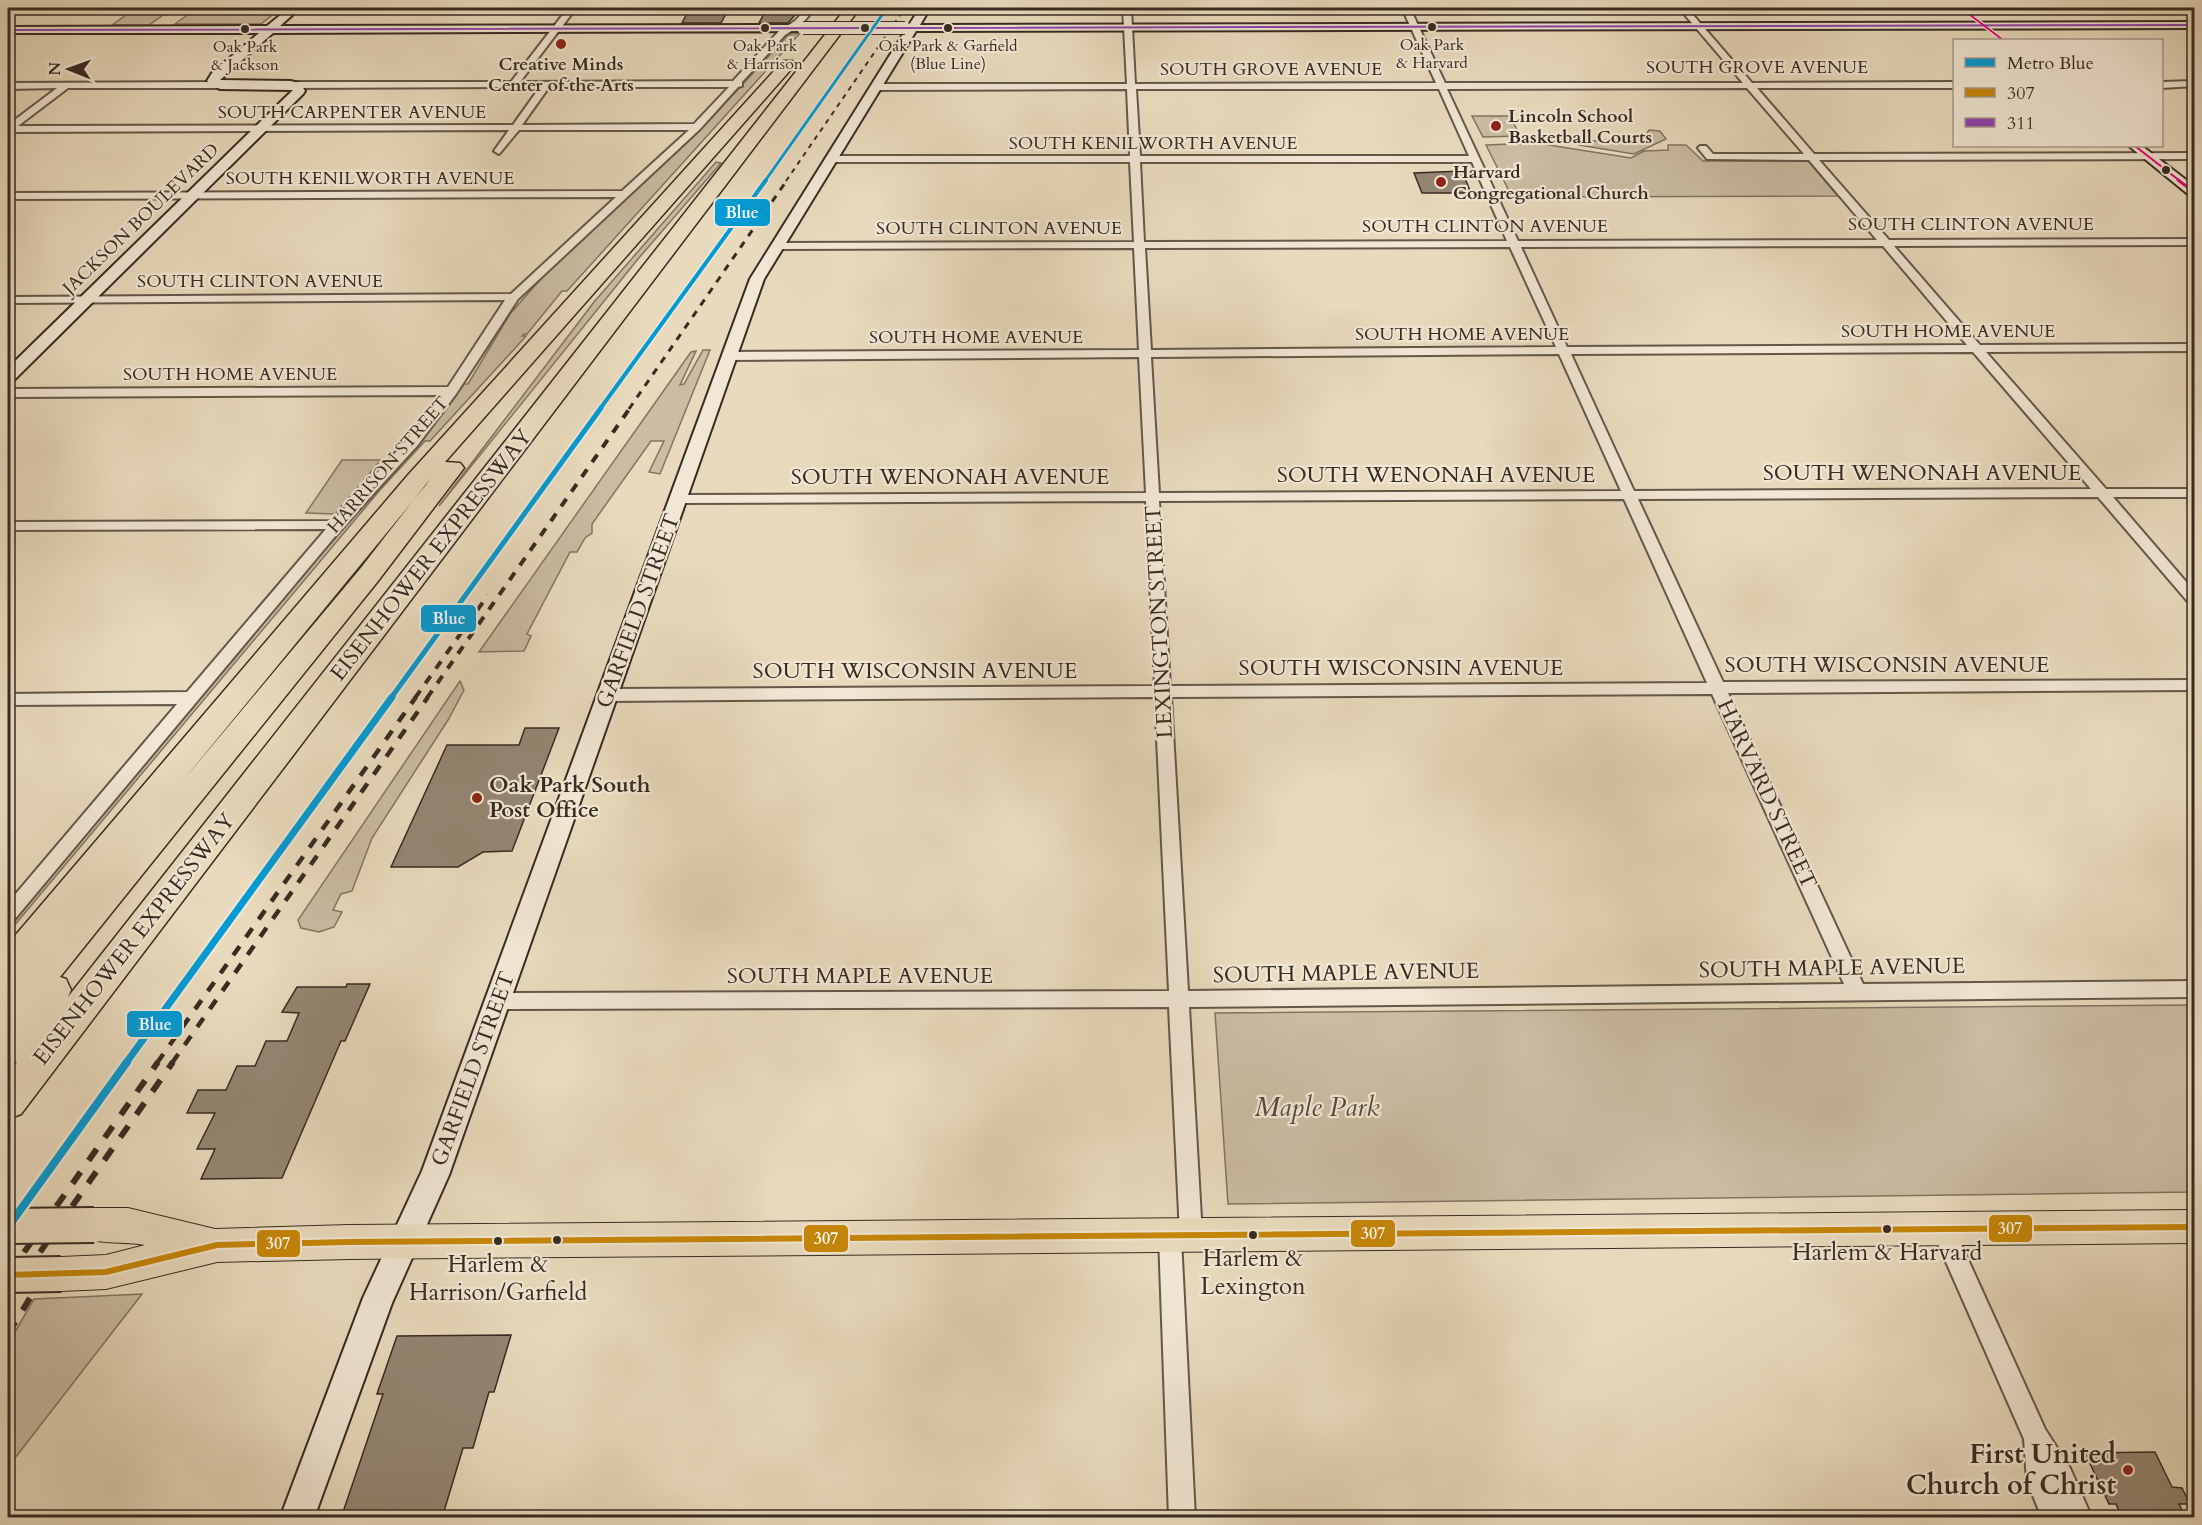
<svg xmlns="http://www.w3.org/2000/svg" width="2202" height="1525" viewBox="0 0 2202 1525" font-family="Cardo,serif">
  <rect width="100%" height="100%" fill="#e9dabd"/>
  <filter id="stains"><feTurbulence type="fractalNoise" baseFrequency=".00333" numOctaves="4"/><feColorMatrix values="0 0 0 0 .2 0 0 0 0 .09 0 0 0 0 .02 0 0 0 .5 -.17"/></filter>
  <radialGradient id="worn" r=".72"><stop offset=".6" stop-color="#630" stop-opacity="0"/><stop offset="1" stop-color="#630" stop-opacity=".3"/></radialGradient>
  <path fill="#cbbca3" stroke="#817462" stroke-width="1.5" d="M 136,8 L 173,8 L 149,25 L 112,25 Z
    M 197,8 L 281,8 L 261,24 L 175,24 Z
    M 800,33 L 567,291 L 562,291 L 527,334 L 524,334 L 522,336 L 526,336 L 518,345 L 430,441 L 425,441 L 380,490 L 8,933 L 8,927 L 276,605 L 420,443 L 464,384 L 468,384 L 510,314 L 547,272 L 709,121 L 788,35 Z
    M 1472,116 L 1510,116 L 1520,136 L 1483,137 Z
    M 1649,130 L 1660,131 L 1666,139 L 1634,154 L 1579,145 L 1577,142 L 1644,138 Z
    M 1536,143 L 1631,158 L 1644,151 L 1668,150 L 1668,145 L 1686,145 L 1703,161 L 1808,161 L 1838,196 L 1512,197 L 1486,145 Z
    M 716,162 L 721,163 L 638,259 L 439,506 L 594,302 Z
    M 703,350 L 710,350 L 660,474 L 649,472 L 664,441 L 651,441 L 592,524 L 592,533 L 585,538 L 577,552 L 570,552 L 527,634 L 531,636 L 524,651 L 479,652 L 691,352 L 696,351 L 680,385 L 684,384 Z
    M 342,460 L 381,460 L 335,514 L 306,513 Z
    M 460,681 L 464,690 L 448,720 L 372,838 L 352,891 L 341,894 L 333,910 L 342,912 L 334,927 L 319,932 L 301,928 L 298,920 Z
    M 2194,1005 L 2194,1192 L 1228,1204 L 1215,1013 Z
    M 142,1294 L 8,1467 L 8,1344 L 34,1299 Z"/>
  <path fill="#948673" stroke="#372b22" stroke-width="1.5" d="M 690,8 L 729,8 L 721,23 L 682,23 Z
    M 767,8 L 801,8 L 788,23 L 759,23 Z
    M 1462,171 L 1471,193 L 1422,193 L 1414,173 Z
    M 525,728 L 559,728 L 512,851 L 483,852 L 458,867 L 391,867 L 447,745 L 519,745 Z
    M 347,984 L 370,984 L 345,1041 L 341,1041 L 282,1178 L 201,1179 L 215,1149 L 197,1149 L 215,1113 L 187,1113 L 198,1090 L 226,1090 L 237,1066 L 255,1066 L 266,1041 L 287,1041 L 299,1013 L 282,1012 L 297,987 L 346,987 Z
    M 511,1335 L 494,1392 L 489,1392 L 473,1448 L 463,1448 L 442,1518 L 341,1518 L 383,1394 L 377,1394 L 397,1336 Z
    M 2155,1452 L 2172,1487 L 2182,1488 L 2190,1504 L 2179,1504 L 2186,1518 L 2122,1518 L 2116,1504 L 2109,1504 L 2085,1453 Z"/>
  <g fill="none" stroke-linecap="round" stroke-linejoin="round">
    <g stroke="#645749" stroke-width="4">
      <path id="street" d="M 11,8 L 20,8 L 8,15 L 8,10 Z
        M 568,8 L 576,8 L 520,82 L 733,81 L 779,31 L 795,21 L 807,8 L 815,8 L 801,25 L 785,35 L 742,82 L 742,86 L 738,87 L 700,129 L 518,299 L 456,394 L 417,446 L 342,528 L 14,920 L 8,922 L 8,903 L 177,704 L 8,705 L 8,694 L 187,692 L 326,529 L 8,530 L 8,522 L 333,521 L 407,440 L 443,395 L 8,397 L 8,389 L 448,387 L 505,300 L 8,303 L 8,297 L 511,294 L 616,197 L 8,199 L 8,193 L 622,191 L 689,130 L 519,130 L 499,154 L 494,151 L 509,130 L 8,132 L 8,125 L 57,88 L 8,89 L 8,83 L 220,82 L 224,85 L 220,88 L 68,88 L 18,126 L 513,125 L 540,87 L 291,88 L 287,85 L 291,82 L 511,82 ZM 549,87 L 729,87 L 694,124 L 522,125 Z
        M 1123,8 L 1131,8 L 1135,84 L 1436,83 L 1402,8 L 1410,8 L 1445,83 L 1743,83 L 1679,8 L 1687,8 L 1752,83 L 1954,82 L 1954,88 L 1757,88 L 1814,154 L 2194,153 L 2194,159 L 1819,160 L 1889,240 L 2194,239 L 2194,245 L 1894,246 L 1980,345 L 2194,344 L 2194,351 L 1986,352 L 2106,489 L 2194,489 L 2194,497 L 2113,497 L 2194,591 L 2194,605 L 2189,603 L 2098,497 L 1638,499 L 1723,682 L 2194,680 L 2194,690 L 1728,693 L 1863,984 L 2194,981 L 2194,997 L 1189,1007 L 1202,1236 L 1199,1244 L 1191,1247 L 1183,1244 L 1181,1238 L 1195,1518 L 1169,1518 L 1159,1236 L 1162,1228 L 1170,1225 L 1178,1228 L 1180,1234 L 1169,1007 L 497,1009 L 490,1007 L 487,1001 L 490,995 L 497,993 L 1169,991 L 1155,697 L 607,701 L 599,695 L 607,689 L 1155,686 L 1146,501 L 678,503 L 671,499 L 678,495 L 1146,493 L 1139,357 L 729,360 L 723,356 L 729,352 L 1139,350 L 1134,248 L 776,249 L 771,246 L 776,243 L 1134,242 L 1130,162 L 830,162 L 825,159 L 830,156 L 1130,156 L 1127,89 L 875,90 L 871,87 L 875,84 L 1127,84 ZM 1747,88 L 1804,154 L 1713,154 L 1706,146 L 1700,146 L 1698,148 L 1707,159 L 1809,160 L 1877,240 L 1518,241 L 1447,89 ZM 1136,89 L 1439,89 L 1469,156 L 1140,156 ZM 1140,162 L 1472,162 L 1507,241 L 1144,242 ZM 1883,246 L 1967,345 L 1567,347 L 1521,247 ZM 1510,247 L 1556,347 L 1151,350 L 1145,248 ZM 1973,352 L 2091,489 L 1634,491 L 1571,354 ZM 1559,354 L 1621,491 L 1159,493 L 1151,357 ZM 1624,499 L 1707,683 L 1170,686 L 1159,501 ZM 1712,694 L 1844,984 L 1188,991 L 1171,697 Z
        M 2162,82 L 2194,81 L 2194,86 L 2162,88 Z
        M 1943,1219 L 1951,1222 L 2045,1429 L 2070,1468 L 2092,1518 L 2042,1518 L 2027,1481 L 2024,1439 L 1932,1230 L 1935,1222 Z"/>
    </g>
    <g stroke="#372b22" stroke-width="4">
      <path id="secondary" d="M 289,8 L 300,8 L 280,26 L 803,25 L 809,28 L 803,31 L 273,33 L 220,80 L 291,81 L 301,84 L 305,91 L 303,94 L 14,380 L 8,382 L 8,368 L 293,90 L 220,89 L 207,81 L 212,73 L 259,33 L 8,33 L 8,27 L 267,26 Z
        M 920,8 L 930,8 L 920,25 L 2194,22 L 2194,28 L 916,31 L 764,279 L 449,1175 L 392,1303 L 314,1518 L 280,1518 L 363,1298 L 422,1171 L 750,279 L 905,31 L 899,28 L 909,25 Z
        M 2129,146 L 2142,146 L 2194,186 L 2194,196 L 2189,195 Z"/>
    </g>
    <g stroke="#372b22" stroke-width="2">
      <path id="primary" d="M 94,1208 L 128,1208 L 215,1229 L 349,1225 L 2194,1210 L 2194,1243 L 349,1259 L 217,1262 L 106,1289 L 61,1291 L 49,1286 L 44,1274 L 49,1262 L 61,1257 L 106,1255 L 145,1245 C 124,1241 102,1245 82,1237 L 77,1225 L 82,1213 Z"/>
    </g>
    <g stroke="#372b22" stroke-width="3">
      <path id="highway" d="M 846,8 L 860,8 L 21,1114 L 8,1119 L 8,1074 L 17,1062 L 8,1065 L 8,990 L 16,980 L 8,982 L 8,944 L 408,475 L 783,61 L 793,61 L 796,64 L 793,67 L 445,462 L 460,463 L 464,468 L 378,581 L 60,977 L 66,979 L 71,990 L 68,997 ZM 430,479 L 360,569 L 181,783 L 426,485 Z"/>
    </g>
    <use href="#street" fill="#f1e7d4" fill-rule="evenodd"/>
    <use href="#secondary" fill="#f1e7d4" fill-rule="evenodd"/>
    <use href="#primary" fill="#e9dabd" fill-rule="evenodd"/>
    <use href="#highway" fill="#e9dabd" fill-rule="evenodd"/>
    <path stroke="#372b22" stroke-width="2" stroke-dasharray="5 5" stroke-linecap="butt" d="M 786,181 L 905,8"/>
    <path stroke="#372b22" stroke-width="3" stroke-dasharray="7 7" stroke-linecap="butt" d="M 629,409 L 787,180"/>
    <path stroke="#372b22" stroke-width="4" stroke-dasharray="9 9" stroke-linecap="butt" d="M 415,698 L 488,595
      M 427,698 L 630,408"/>
    <path stroke="#372b22" stroke-width="4.5" stroke-dasharray="11 11" stroke-linecap="butt" d="M 157,1063 L 416,697
      M 172,1063 L 428,697"/>
    <path stroke="#372b22" stroke-width="6" stroke-dasharray="14 14" stroke-linecap="butt" d="M 8,1275 L 158,1062
      M 8,1298 L 173,1062
      M 8,1334 L 52,1262"/>
    <g stroke="#372b22" stroke-width="14" stroke-linecap="butt">
      <path id="secondary-bridge" d="M 803,28 L 905,28"/>
    </g>
    <g stroke="#372b22" stroke-width="38" stroke-linecap="butt">
      <path id="primary-bridge" d="M 8,1226 L 94,1225
        M 8,1275 L 61,1274"/>
    </g>
    <use href="#secondary-bridge" stroke="#f1e7d4" stroke-width="12"/>
    <use href="#primary-bridge" stroke="#e9dabd" stroke-width="34"/>
    <g stroke="#f1e7d4" stroke-width="10">
      <path id="bus-1" d="M 8,1275 L 106,1272 L 217,1245 L 349,1242 L 2194,1227"/>
    </g>
    <g stroke="#f1e7d4" stroke-width="4.5">
      <path id="bus-2" d="M 8,30 L 2194,25"/>
    </g>
    <g stroke="#f1e7d4" stroke-width="4.5">
      <path id="bus-3-far1" d="M 1961,8 L 2003,40
        M 2135,146 L 2180,181"/>
    </g>
    <g stroke="#f1e7d4" stroke-width="6">
      <path id="bus-3" d="M 2178,180 L 2194,192"/>
    </g>
    <use href="#bus-1" stroke="#c78708" stroke-width="6"/>
    <use href="#bus-2" stroke="#8e44ad" stroke-width="2"/>
    <use href="#bus-3-far1" stroke="#e5007d" stroke-width="2"/>
    <use href="#bus-3" stroke="#e5007d" stroke-width="3"/>
    <g stroke="#f1e7d4" stroke-width="5">
      <path id="metro-1-far4" d="M 765,181 L 887,8"/>
    </g>
    <g stroke="#f1e7d4" stroke-width="7">
      <path id="metro-1-far3" d="M 600,409 L 766,180"/>
    </g>
    <g stroke="#f1e7d4" stroke-width="9">
      <path id="metro-1-far2" d="M 391,698 L 601,408"/>
    </g>
    <g stroke="#f1e7d4" stroke-width="11">
      <path id="metro-1-far1" d="M 126,1063 L 392,697"/>
    </g>
    <g stroke="#f1e7d4" stroke-width="13">
      <path id="metro-1" d="M 8,1227 L 127,1062"/>
    </g>
    <use href="#metro-1-far4" stroke="#039bd5" stroke-width="3"/>
    <use href="#metro-1-far3" stroke="#039bd5" stroke-width="4"/>
    <use href="#metro-1-far2" stroke="#039bd5" stroke-width="5"/>
    <use href="#metro-1-far1" stroke="#039bd5" stroke-width="7"/>
    <use href="#metro-1" stroke="#039bd5" stroke-width="8"/>
  </g>
  <g fill="#372b22" stroke="#f1e7d4" stroke-width="2">
    <circle cx="1432" cy="27" r="5"/>
    <circle cx="765" cy="28" r="5"/>
    <circle cx="865" cy="28" r="5"/>
    <circle cx="948" cy="28" r="5"/>
    <circle cx="245" cy="29" r="5"/>
    <circle cx="2166" cy="170" r="5"/>
    <circle cx="1887" cy="1229" r="5"/>
    <circle cx="1253" cy="1235" r="5"/>
    <circle cx="557" cy="1240" r="5"/>
    <circle cx="498" cy="1241" r="5"/>
  </g>
  <g fill="#8f2418" stroke="#f1e7d4" stroke-width="2">
    <circle cx="561" cy="44" r="6"/>
    <circle cx="1496" cy="126" r="6"/>
    <circle cx="1441" cy="182" r="6"/>
    <circle cx="477" cy="798" r="6"/>
    <circle cx="2128" cy="1470" r="6"/>
  </g>
  <g text-anchor="middle" dominant-baseline="central" stroke-width="4.5" stroke-linejoin="round" paint-order="stroke">
    <g font-size="16" fill="#372b22" stroke="#f1e7d4">
      <text x="1432" y="45">Oak Park<tspan x="1432" dy="18">&amp; Harvard</tspan></text>
      <text x="765" y="46">Oak Park<tspan x="765" dy="18">&amp; Harrison</tspan></text>
      <text x="948" y="46">Oak Park &amp; Garfield<tspan x="948" dy="18">(Blue Line)</tspan></text>
      <text x="245" y="47">Oak Park<tspan x="245" dy="18">&amp; Jackson</tspan></text>
    </g>
    <g font-size="18" font-weight="bold" fill="#372b22" stroke="#f1e7d4" text-anchor="start">
      <text x="561" y="64" text-anchor="middle">Creative Minds<tspan x="561" dy="21">Center of the Arts</tspan></text>
      <text x="1508" y="116">Lincoln School<tspan x="1508" dy="21">Basketball Courts</tspan></text>
      <text x="1453" y="172">Harvard<tspan x="1453" dy="21">Congregational Church</tspan></text>
    </g>
    <g font-size="18" fill="#372b22" stroke="#f1e7d4">
      <text x="1757" y="67">SOUTH GROVE AVENUE</text>
      <text x="1271" y="69">SOUTH GROVE AVENUE</text>
      <text x="352" y="112">SOUTH CARPENTER AVENUE</text>
      <text x="1153" y="143">SOUTH KENILWORTH AVENUE</text>
      <text x="370" y="178">SOUTH KENILWORTH AVENUE</text>
      <text transform="translate(141 219) rotate(-44)">JACKSON BOULEVARD</text>
      <text x="1971" y="224">SOUTH CLINTON AVENUE</text>
      <text x="1485" y="226">SOUTH CLINTON AVENUE</text>
      <text x="999" y="228">SOUTH CLINTON AVENUE</text>
      <text x="260" y="281">SOUTH CLINTON AVENUE</text>
      <text x="1948" y="331">SOUTH HOME AVENUE</text>
      <text x="1462" y="334">SOUTH HOME AVENUE</text>
      <text x="976" y="337">SOUTH HOME AVENUE</text>
      <text x="230" y="374">SOUTH HOME AVENUE</text>
      <text transform="translate(388 465) rotate(-49)">HARRISON STREET</text>
    </g>
    <g font-size="22" fill="#372b22" stroke="#f1e7d4">
      <text x="1922" y="473">SOUTH WENONAH AVENUE</text>
      <text x="1436" y="475">SOUTH WENONAH AVENUE</text>
      <text x="950" y="477">SOUTH WENONAH AVENUE</text>
      <text transform="translate(431 555) rotate(-52)">EISENHOWER EXPRESSWAY</text>
      <text transform="translate(638 611) rotate(-70)">GARFIELD STREET</text>
      <text transform="translate(1159 622) rotate(-93)">LEXINGTON STREET</text>
      <text x="1887" y="665">SOUTH WISCONSIN AVENUE</text>
      <text x="1401" y="668">SOUTH WISCONSIN AVENUE</text>
      <text x="915" y="671">SOUTH WISCONSIN AVENUE</text>
      <text transform="translate(1767 794) rotate(65)">HARVARD STREET</text>
      <text transform="translate(134 939) rotate(-52)">EISENHOWER EXPRESSWAY</text>
      <text transform="translate(1832 968) rotate(-1)">SOUTH MAPLE AVENUE</text>
      <text transform="translate(1346 973) rotate(-1)">SOUTH MAPLE AVENUE</text>
      <text x="860" y="976">SOUTH MAPLE AVENUE</text>
      <text transform="translate(473 1069) rotate(-70)">GARFIELD STREET</text>
    </g>
    <g font-size="22" font-weight="bold" fill="#372b22" stroke="#f1e7d4" text-anchor="start">
      <text x="489" y="785">Oak Park South<tspan x="489" dy="25">Post Office</tspan></text>
    </g>
    <g font-size="24" fill="#372b22" stroke="#f1e7d4">
      <text x="1887" y="1252">Harlem &amp; Harvard</text>
      <text x="1253" y="1258">Harlem &amp;<tspan x="1253" dy="28">Lexington</tspan></text>
      <text x="498" y="1264">Harlem &amp;<tspan x="498" dy="28">Harrison/Garfield</tspan></text>
    </g>
    <g font-size="27" font-style="italic" fill="#55483c" stroke="#f1e7d4">
      <text x="1317" y="1107">Maple Park</text>
    </g>
    <g font-size="27" font-weight="bold" fill="#372b22" stroke="#f1e7d4" text-anchor="end">
      <text x="2116" y="1454">First United<tspan x="2116" dy="31">Church of Christ</tspan></text>
    </g>
  </g>
  <g stroke="#f1e7d4" stroke-width="2">
    <rect x="714" y="198" width="57" height="29" rx="6" fill="#039bd5"/>
    <rect x="420" y="604" width="57" height="29" rx="6" fill="#039bd5"/>
    <rect x="126" y="1010" width="57" height="28" rx="6" fill="#039bd5"/>
    <rect x="1988" y="1214" width="45" height="29" rx="6" fill="#c78708"/>
    <rect x="1350" y="1219" width="46" height="29" rx="6" fill="#c78708"/>
    <rect x="803" y="1224" width="46" height="29" rx="6" fill="#c78708"/>
    <rect x="256" y="1229" width="45" height="29" rx="6" fill="#c78708"/>
  </g>
  <g font-size="16" text-anchor="middle" font-weight="bold" fill="#fff">
    <text x="742" y="218">Blue</text>
    <text x="449" y="624">Blue</text>
    <text x="155" y="1030">Blue</text>
    <text x="2010" y="1234">307</text>
    <text x="1373" y="1239">307</text>
    <text x="826" y="1244">307</text>
    <text x="278" y="1249">307</text>
  </g>
  <rect width="2202" height="1525" fill="none" stroke="#e9dabd" stroke-width="30"/>
  <rect x="9" y="9" width="2184" height="1507" fill="none" stroke="#372b22" stroke-width="3"/>
  <rect x="15" y="15" width="2172" height="1495" fill="none" stroke="#372b22" stroke-width="1.5"/>
  <rect x="1953" y="39" width="210" height="108" fill="#f1e7d4" stroke="#a79c8d" stroke-width="1.5"/>
  <rect x="1965" y="58" width="30" height="9" fill="#039bd5" stroke="#a79c8d" stroke-width="1.5"/>
  <text x="2007" y="69" font-size="18" fill="#372b22">Metro Blue</text>
  <rect x="1965" y="88" width="30" height="9" fill="#c78708" stroke="#a79c8d" stroke-width="1.5"/>
  <text x="2007" y="99" font-size="18" fill="#372b22">307</text>
  <rect x="1965" y="118" width="30" height="9" fill="#8e44ad" stroke="#a79c8d" stroke-width="1.5"/>
  <text x="2007" y="129" font-size="18" fill="#372b22">311</text>
  <g transform="translate(69 69) rotate(271)" stroke="#f1e7d4" stroke-width="4.5" paint-order="stroke">
  <path d="M0-4.5L10 22L0 15L-10 22Z" fill="#372b22"/>
  <text y="-9" font-size="16" font-weight="bold" text-anchor="middle" fill="#372b22">N</text>
  </g>
  <rect width="100%" height="100%" filter="url(#stains)"/>
  <rect width="100%" height="100%" fill="url(#worn)"/>
</svg>
